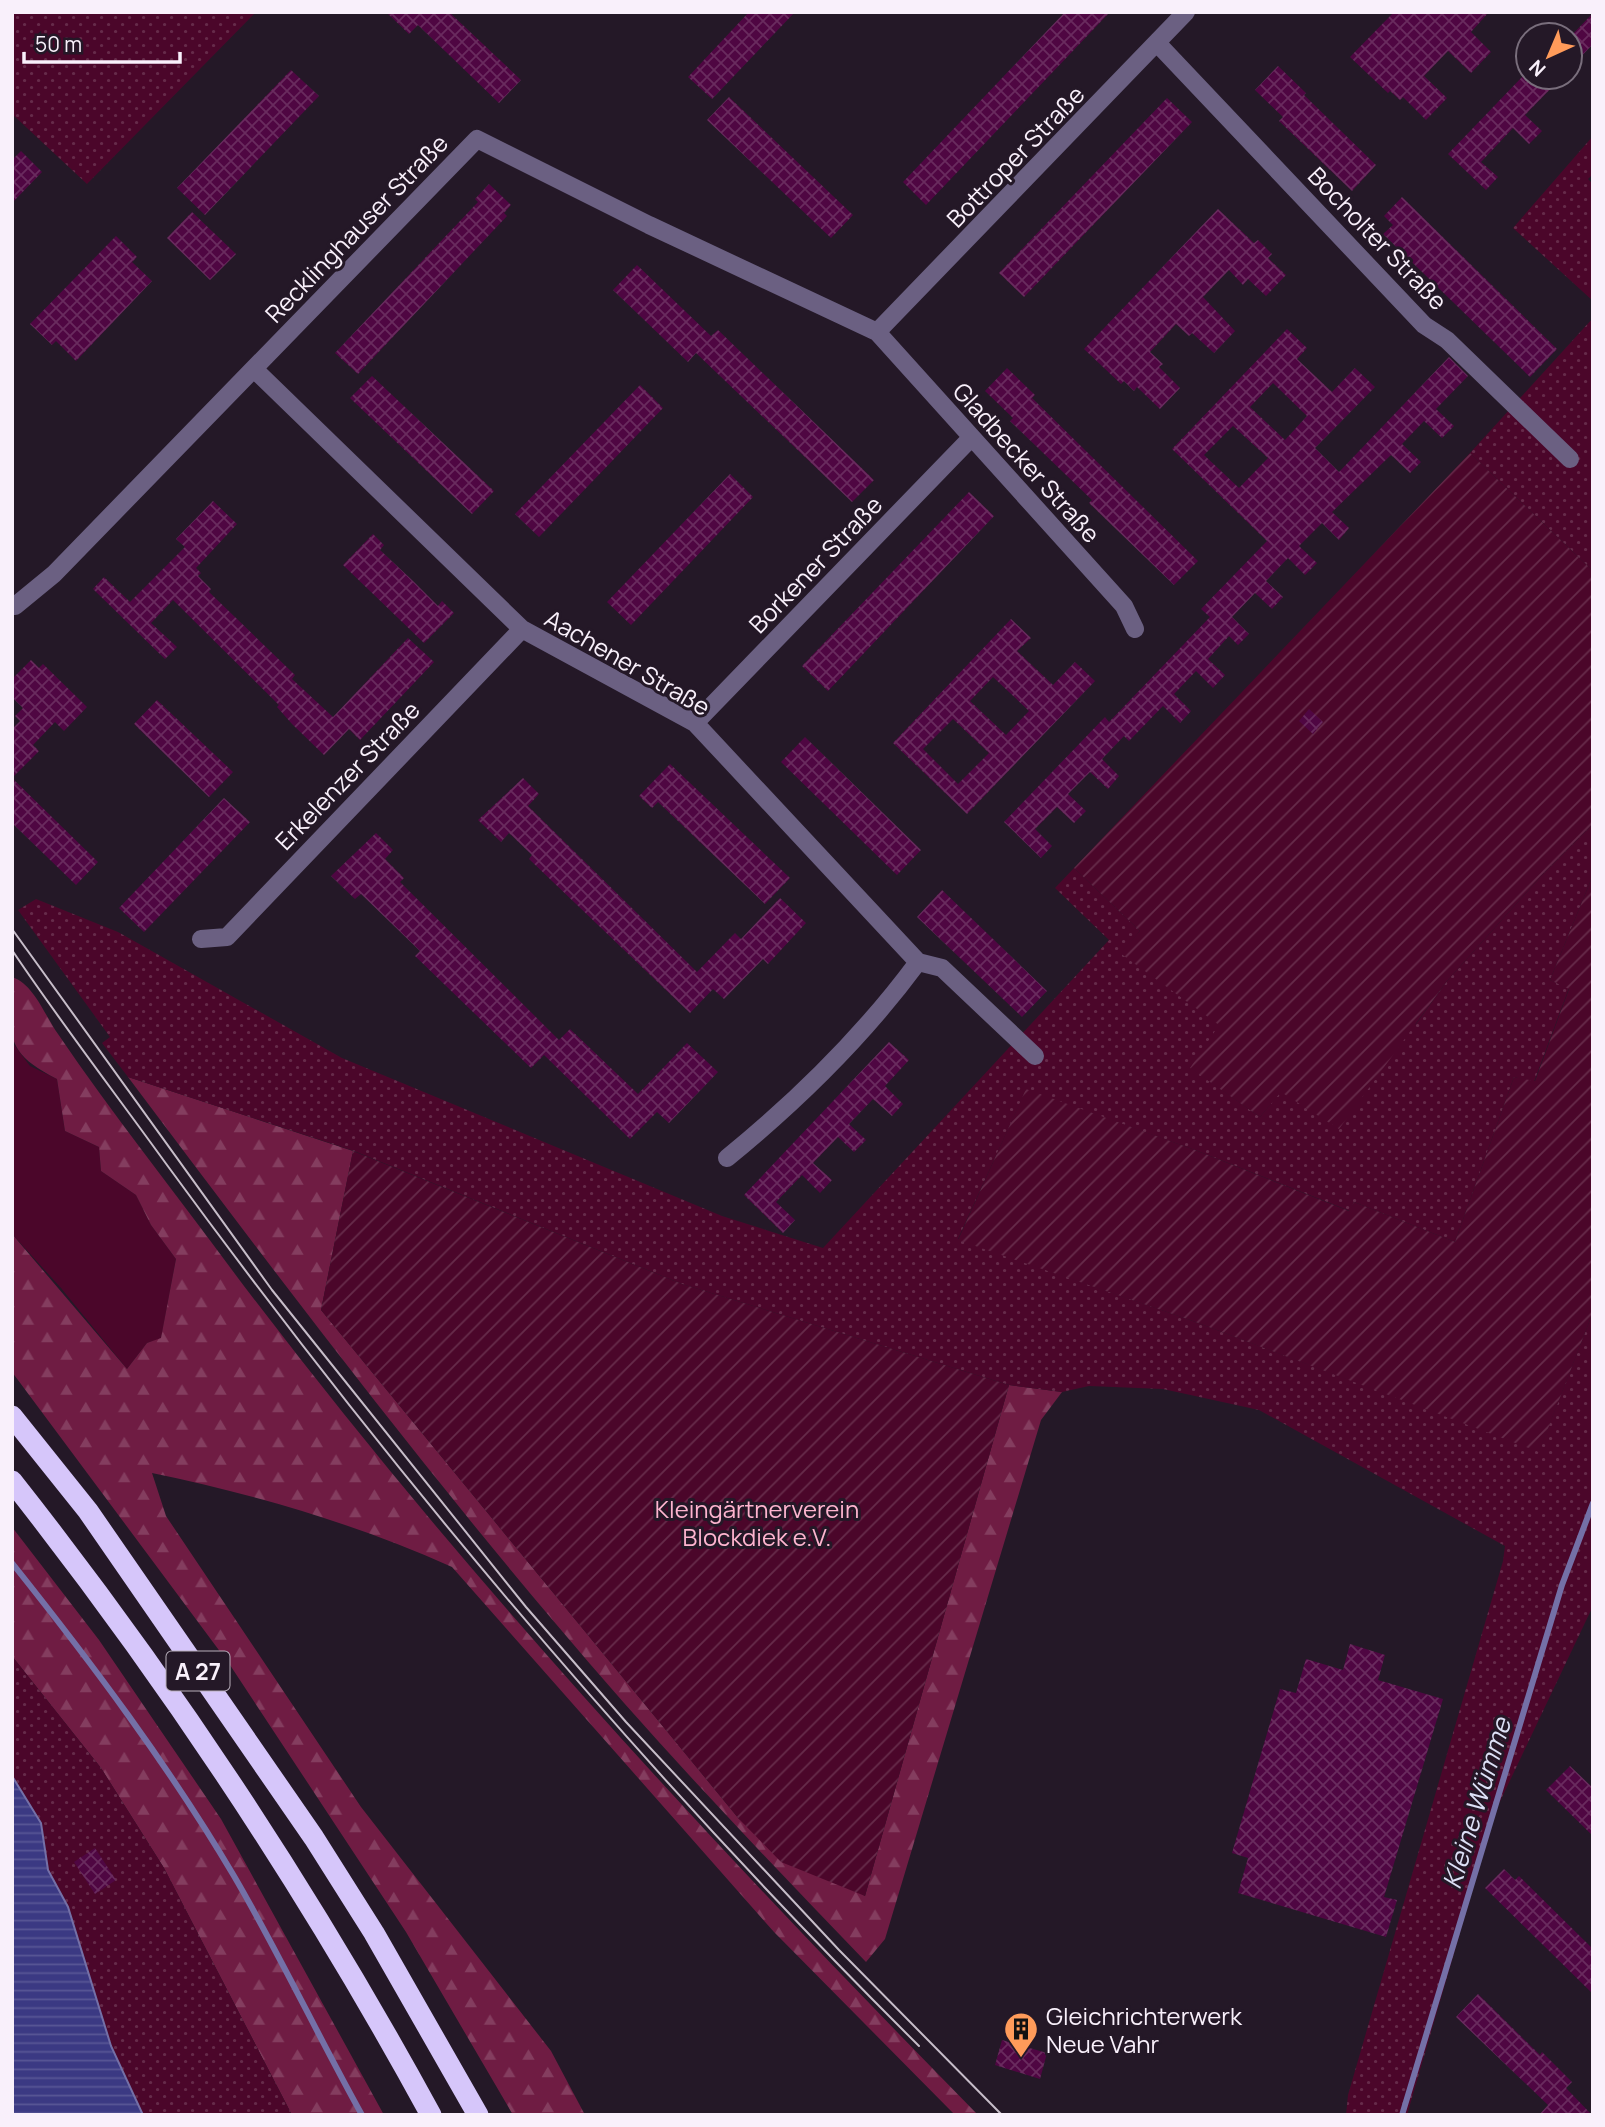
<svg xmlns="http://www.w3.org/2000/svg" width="1605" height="2127" viewBox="0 0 1605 2127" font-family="Manrope,sans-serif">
  <defs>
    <pattern id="forest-firs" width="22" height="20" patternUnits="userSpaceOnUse" patternTransform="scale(1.75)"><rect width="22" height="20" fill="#6f1c43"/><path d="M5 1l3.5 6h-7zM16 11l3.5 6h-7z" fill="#843d5f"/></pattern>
    <pattern id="park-dots" width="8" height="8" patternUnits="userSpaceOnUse" patternTransform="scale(1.75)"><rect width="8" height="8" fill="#4b062a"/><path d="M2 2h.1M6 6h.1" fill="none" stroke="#662b4a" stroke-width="1.8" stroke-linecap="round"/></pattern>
    <pattern id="garden-furrows" width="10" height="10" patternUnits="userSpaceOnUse" patternTransform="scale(1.75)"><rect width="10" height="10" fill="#4b062a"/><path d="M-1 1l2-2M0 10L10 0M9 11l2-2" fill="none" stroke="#662b4a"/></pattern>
    <pattern id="water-rules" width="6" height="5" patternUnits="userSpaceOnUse" patternTransform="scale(1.75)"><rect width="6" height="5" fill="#3b3983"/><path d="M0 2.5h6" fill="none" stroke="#585695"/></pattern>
    <pattern id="building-cross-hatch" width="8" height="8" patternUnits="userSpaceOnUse" patternTransform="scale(1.75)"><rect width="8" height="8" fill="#4f0642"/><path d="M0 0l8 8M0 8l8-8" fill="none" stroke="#692b5e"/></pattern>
  </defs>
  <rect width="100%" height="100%" fill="#241827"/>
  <path fill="#4b062a" d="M 12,1042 L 30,1066 L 57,1079 L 65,1131 L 99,1147 L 101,1171 L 136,1195 L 151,1225 L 176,1259 L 161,1339 L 147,1343 L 127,1369 L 61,1288 L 12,1234 Z"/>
  <path fill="url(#forest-firs)" d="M 12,977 C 34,984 45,1016 58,1034 C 113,1115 174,1191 232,1270 C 458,1571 715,1847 978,2115 L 955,2115 L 774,1932 L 452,1567 C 357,1524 253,1494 152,1473 L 166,1516 L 361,1807 L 551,2051 L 585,2115 L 513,2115 L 406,1932 L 230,1665 L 12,1372 L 12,1234 L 127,1369 L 147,1343 L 161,1338 L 176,1259 L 151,1225 L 136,1195 L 101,1171 L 99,1147 L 65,1131 L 57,1079 C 0,1050 12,1034 12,977 Z
    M 128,1077 L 353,1151 L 321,1310 L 739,1819 L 865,1896 L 1009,1385 L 1062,1392 L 1041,1420 L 885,1939 L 866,1962 C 760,1852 654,1741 556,1624 C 406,1447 267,1262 128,1077 Z
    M 12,1527 L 99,1640 L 221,1819 L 384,2115 L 292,2115 L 164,1868 L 101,1768 L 12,1656 Z"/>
  <path fill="url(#park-dots)" d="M 12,12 L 256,12 L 87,184 L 12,114 Z
    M 1593,136 L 1593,174 L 1588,179 L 1593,184 L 1593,301 L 1513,228 Z
    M 1593,318 L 1593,571 L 1470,453 Z
    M 1593,824 L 1593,875 L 1550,980 L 1569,988 L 1534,1082 L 1514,1077 L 1455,1242 L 1354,1202 L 1350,1211 L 1195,1150 L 1026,1090 L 958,1239 L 1193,1321 L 1539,1451 L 1593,1312 L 1593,1606 L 1495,1812 L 1407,2115 L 1346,2115 L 1348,2095 L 1503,1561 L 1505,1546 L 1259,1410 L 1163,1389 L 1089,1386 L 1062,1392 L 1009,1385 L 682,1284 L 354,1151 L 128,1077 L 102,1043 L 110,1037 L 18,910 L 36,899 L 118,932 L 342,1058 L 722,1216 L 823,1248 L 1109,940 L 1055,888 L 1074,868 L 1140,931 L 1121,953 L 1220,1025 L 1191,1068 L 1260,1117 L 1281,1091 L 1416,1024 L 1447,981 L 1543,874 Z
    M 12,1656 L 101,1768 L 164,1868 L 292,2115 L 12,2115 Z"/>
  <path fill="url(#garden-furrows)" d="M 1470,453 L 1593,571 L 1593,824 L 1543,874 L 1447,981 L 1339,1129 L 1281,1092 L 1260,1117 L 1190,1068 L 1219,1025 L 1120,953 L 1140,931 L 1074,868 Z
    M 1593,875 L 1593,1312 L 1539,1452 L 1193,1321 L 958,1240 L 1026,1089 L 1195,1150 L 1349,1211 L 1354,1202 L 1455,1242 L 1514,1077 L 1535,1081 L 1569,989 L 1550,980 Z
    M 353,1151 L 682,1284 L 1009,1385 L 865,1896 L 781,1862 L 739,1819 L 321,1310 Z"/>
  <path fill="url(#water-rules)" stroke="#7470a7" stroke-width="2" d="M 12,1776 L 41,1823 L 48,1870 L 68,1907 L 111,2046 L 143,2115 L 12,2115 Z"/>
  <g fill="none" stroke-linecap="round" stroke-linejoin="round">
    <path stroke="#7470a7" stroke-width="6" d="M 12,1563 C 91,1662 169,1766 234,1876 C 279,1953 318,2036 362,2115
      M 1402,2115 L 1562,1585 L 1593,1503"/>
  </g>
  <path fill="url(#building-cross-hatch)" fill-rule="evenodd" d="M 386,12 L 449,12 L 521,80 L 499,103 L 418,25 L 409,34 Z
    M 749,12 L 795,12 L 712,99 L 688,77 Z
    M 1065,12 L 1110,12 L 926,205 L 903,182 Z
    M 1394,12 L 1489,12 L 1471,32 L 1491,52 L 1471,73 L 1448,51 L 1424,76 L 1447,98 L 1426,120 L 1403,97 L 1400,100 L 1390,91 L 1388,93 L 1350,57 Z
    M 1593,13 L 1593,44 L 1570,68 L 1570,37 Z
    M 1278,66 L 1306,93 L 1304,95 L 1376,165 L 1352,191 L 1279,121 L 1283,117 L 1255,90 Z
    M 291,70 L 319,96 L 205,215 L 177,188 Z
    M 1522,77 L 1562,77 L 1525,115 L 1542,131 L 1529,144 L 1513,128 L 1481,162 L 1498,177 L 1486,190 L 1448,154 Z
    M 729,97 L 853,215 L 831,238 L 707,120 Z
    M 1167,98 L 1192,122 L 1024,297 L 999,273 Z
    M 21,151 L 42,172 L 12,203 L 12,160 Z
    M 489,184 L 511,205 L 504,213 L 507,216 L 358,374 L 335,353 L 478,202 L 475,199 Z
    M 1402,197 L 1557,349 L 1530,377 L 1383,234 L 1393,225 L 1384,216 Z
    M 1218,209 L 1254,243 L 1258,240 L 1272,254 L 1268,258 L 1286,275 L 1266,296 L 1248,279 L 1243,285 L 1229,270 L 1203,297 L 1235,331 L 1214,353 L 1192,333 L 1189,336 L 1176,324 L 1150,352 L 1163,364 L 1159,367 L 1180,388 L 1160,409 L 1137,387 L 1134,391 L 1124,381 L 1121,384 L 1084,349 Z
    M 192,212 L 236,254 L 210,280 L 167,238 Z
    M 116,236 L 137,257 L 132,262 L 152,281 L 76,361 L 56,341 L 52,345 L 30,324 Z
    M 637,265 L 711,336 L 718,330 L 874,480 L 852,502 L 696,353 L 688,362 L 613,290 Z
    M 1287,329 L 1307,348 L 1297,359 L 1332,392 L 1355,368 L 1375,387 L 1315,448 L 1339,472 L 1449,357 L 1468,376 L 1436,409 L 1454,426 L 1442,438 L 1424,421 L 1402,444 L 1421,462 L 1410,473 L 1391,455 L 1332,512 L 1349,528 L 1339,540 L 1322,523 L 1299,546 L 1317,563 L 1305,575 L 1288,558 L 1266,581 L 1283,597 L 1272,609 L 1255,593 L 1232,617 L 1249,634 L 1238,645 L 1229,636 L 1208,659 L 1225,675 L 1213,688 L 1196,671 L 1174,694 L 1191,711 L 1180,723 L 1163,706 L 1129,741 L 1124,736 L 1102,759 L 1119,776 L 1108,789 L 1090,772 L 1068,794 L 1086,811 L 1074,823 L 1057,807 L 1035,829 L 1052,846 L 1041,858 L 1004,822 L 1105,717 L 1109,722 L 1210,617 L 1201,609 L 1267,541 L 1172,449 ZM 1273,383 L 1307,416 L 1285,440 L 1250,407 ZM 1233,426 L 1268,458 L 1239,488 L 1204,455 Z
    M 1007,368 L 1035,395 L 1032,398 L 1198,561 L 1174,585 L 1089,503 L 1092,500 L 1010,421 L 1013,418 L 985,391 Z
    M 372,376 L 494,491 L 472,514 L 350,398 Z
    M 640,385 L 663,408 L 539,537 L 515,514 Z
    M 730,474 L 753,497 L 631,625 L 607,602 Z
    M 969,492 L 994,516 L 828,691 L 802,666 Z
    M 213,501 L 237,524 L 196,568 L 201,573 L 198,576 L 211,589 L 209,592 L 295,675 L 292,679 L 333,717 L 408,638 L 434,662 L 360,740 L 349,729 L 324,755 L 292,724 L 277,707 L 279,705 L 173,600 L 151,623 L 177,647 L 165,659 L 93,589 L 104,577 L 130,602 L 185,547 L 176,539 Z
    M 373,534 L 384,545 L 380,550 L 413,581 L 438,606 L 442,601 L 454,613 L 424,643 L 343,565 Z
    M 1011,619 L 1031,638 L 1017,651 L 1053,685 L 1075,662 L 1095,681 L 967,814 L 893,743 ZM 993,677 L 1029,711 L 1006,735 L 970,701 ZM 953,719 L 989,753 L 958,784 L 923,749 Z
    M 31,660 L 39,668 L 43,664 L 87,707 L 64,731 L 55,722 L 33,745 L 39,751 L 12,778 L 12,729 L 20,721 L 15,716 L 23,708 L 12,697 L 12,679 Z
    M 157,700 L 233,772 L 209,797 L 134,724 Z
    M 1309,709 L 1323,722 L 1313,734 L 1299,721 Z
    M 805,737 L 921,850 L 897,875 L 781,762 Z
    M 670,764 L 790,878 L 765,904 L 658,802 L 652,808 L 639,796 Z
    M 12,778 L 98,862 L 76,885 L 12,823 Z
    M 523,778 L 539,794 L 528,806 L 697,972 L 735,933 L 741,939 L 780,898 L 806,923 L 768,964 L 763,959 L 724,999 L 713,989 L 690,1013 L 529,859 L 532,855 L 509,833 L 501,842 L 478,820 Z
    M 224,798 L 250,822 L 144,932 L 119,908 Z
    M 376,833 L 393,850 L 385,859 L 404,878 L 400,882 L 559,1040 L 570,1029 L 638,1094 L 687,1043 L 718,1072 L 669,1123 L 657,1112 L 630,1139 L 544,1055 L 531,1068 L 415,956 L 420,951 L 361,894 L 355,899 L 331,876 Z
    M 942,890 L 1047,991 L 1022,1017 L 917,917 Z
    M 889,1042 L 909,1060 L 885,1086 L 903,1104 L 892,1116 L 873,1099 L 849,1124 L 866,1140 L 854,1152 L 838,1137 L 813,1163 L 832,1180 L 820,1193 L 802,1175 L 776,1202 L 795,1220 L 783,1233 L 744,1195 Z
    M 1350,1644 L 1385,1655 L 1378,1680 L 1443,1699 L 1384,1897 L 1397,1900 L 1386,1937 L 1238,1893 L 1248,1858 L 1232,1853 L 1280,1689 L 1296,1693 L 1306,1659 L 1343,1670 Z
    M 1570,1766 L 1593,1788 L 1593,1836 L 1546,1790 Z
    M 95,1848 L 116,1880 L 95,1894 L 74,1862 Z
    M 1504,1869 L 1515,1880 L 1519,1876 L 1593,1949 L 1593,1994 L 1485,1888 Z
    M 1478,1994 L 1540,2055 L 1542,2052 L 1572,2082 L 1566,2088 L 1592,2115 L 1539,2115 L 1548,2105 L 1456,2017 Z
    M 1002,2040 L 1047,2053 L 1040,2079 L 995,2065 Z"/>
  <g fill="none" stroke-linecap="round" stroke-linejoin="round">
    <path stroke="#6b6082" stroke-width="18" d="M 1157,43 L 1424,325 L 1447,340 L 1570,459
      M 877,332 L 1186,12
      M 254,369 L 522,629 L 695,723 L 918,962 L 942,968 L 1035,1056
      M 15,606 L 54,574 L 477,139 L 649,225 L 877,332 L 1124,606 L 1135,629
      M 695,723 L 971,438
      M 201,939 L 227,937 L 522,629
      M 727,1158 C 797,1101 864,1035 918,962"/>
    <path stroke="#d6c6fa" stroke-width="21" d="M 12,1416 L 88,1511 L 314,1838 L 374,1933 L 478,2115
      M 12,1481 C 169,1680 310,1893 431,2115"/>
    <path stroke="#c7bdc9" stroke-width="2" d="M 12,929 L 272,1290 L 526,1607 L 626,1722 L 839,1950 L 1002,2115
      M 12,950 C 61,1023 115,1093 167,1165 C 395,1477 644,1773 919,2046"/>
  </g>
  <defs>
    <g id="building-pin" transform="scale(1.75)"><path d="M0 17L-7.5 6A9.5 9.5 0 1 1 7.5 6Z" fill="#ff9b5a" stroke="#241827"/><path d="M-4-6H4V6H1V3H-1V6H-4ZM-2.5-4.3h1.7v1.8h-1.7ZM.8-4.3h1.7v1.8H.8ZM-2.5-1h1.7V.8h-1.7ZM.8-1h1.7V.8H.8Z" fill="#111"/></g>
  </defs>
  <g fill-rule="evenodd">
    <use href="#building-pin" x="1021" y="2029"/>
  </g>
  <g text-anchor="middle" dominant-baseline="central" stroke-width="6" stroke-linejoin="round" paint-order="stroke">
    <rect fill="#241827" stroke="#b9afbb" stroke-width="2" x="166.5" y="1651.5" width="63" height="39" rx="5"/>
    <g font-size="23" font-weight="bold" fill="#f9f0fb">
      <text x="198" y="1671">A 27</text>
    </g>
    <g font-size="24" fill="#f9f0fb" stroke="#241827">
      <text transform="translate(1015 156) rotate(-46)">Bottroper Straße</text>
      <text transform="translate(356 228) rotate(-46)">Recklinghauser Straße</text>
      <text transform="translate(1378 238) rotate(46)">Bocholter Straße</text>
      <text transform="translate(1027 462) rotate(48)">Gladbecker Straße</text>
      <text transform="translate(815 564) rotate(-46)">Borkener Straße</text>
      <text transform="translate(628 662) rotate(30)">Aachener Straße</text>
      <text transform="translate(347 775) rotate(-46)">Erkelenzer Straße</text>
    </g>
    <g font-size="24" fill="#feb4cf" stroke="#241827">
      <text x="757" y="1508">Kleingärtnerverein<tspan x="757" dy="28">Blockdiek e.V.</tspan></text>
    </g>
    <g font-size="24" fill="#f9f0fb" stroke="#241827" text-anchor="start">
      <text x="1046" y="2015">Gleichrichterwerk<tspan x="1046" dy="28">Neue Vahr</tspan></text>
    </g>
    <g font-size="26" font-style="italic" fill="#dde0f6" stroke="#241827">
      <text transform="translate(1476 1803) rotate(-73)">Kleine Wümme</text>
    </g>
  </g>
  <rect width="1605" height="2127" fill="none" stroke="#f9f0fb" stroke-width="28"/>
  <g transform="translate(1549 56) rotate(224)"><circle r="33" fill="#241827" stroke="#796e7c" stroke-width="2"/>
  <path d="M0-5L12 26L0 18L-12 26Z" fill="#ff9b5a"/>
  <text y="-10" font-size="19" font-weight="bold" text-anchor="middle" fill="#f9f0fb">N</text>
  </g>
  <path d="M24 52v10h156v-10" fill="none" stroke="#f9f0fb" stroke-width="3.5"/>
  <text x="35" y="52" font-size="21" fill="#f9f0fb" stroke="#241827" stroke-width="5" paint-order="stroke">50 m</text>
</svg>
